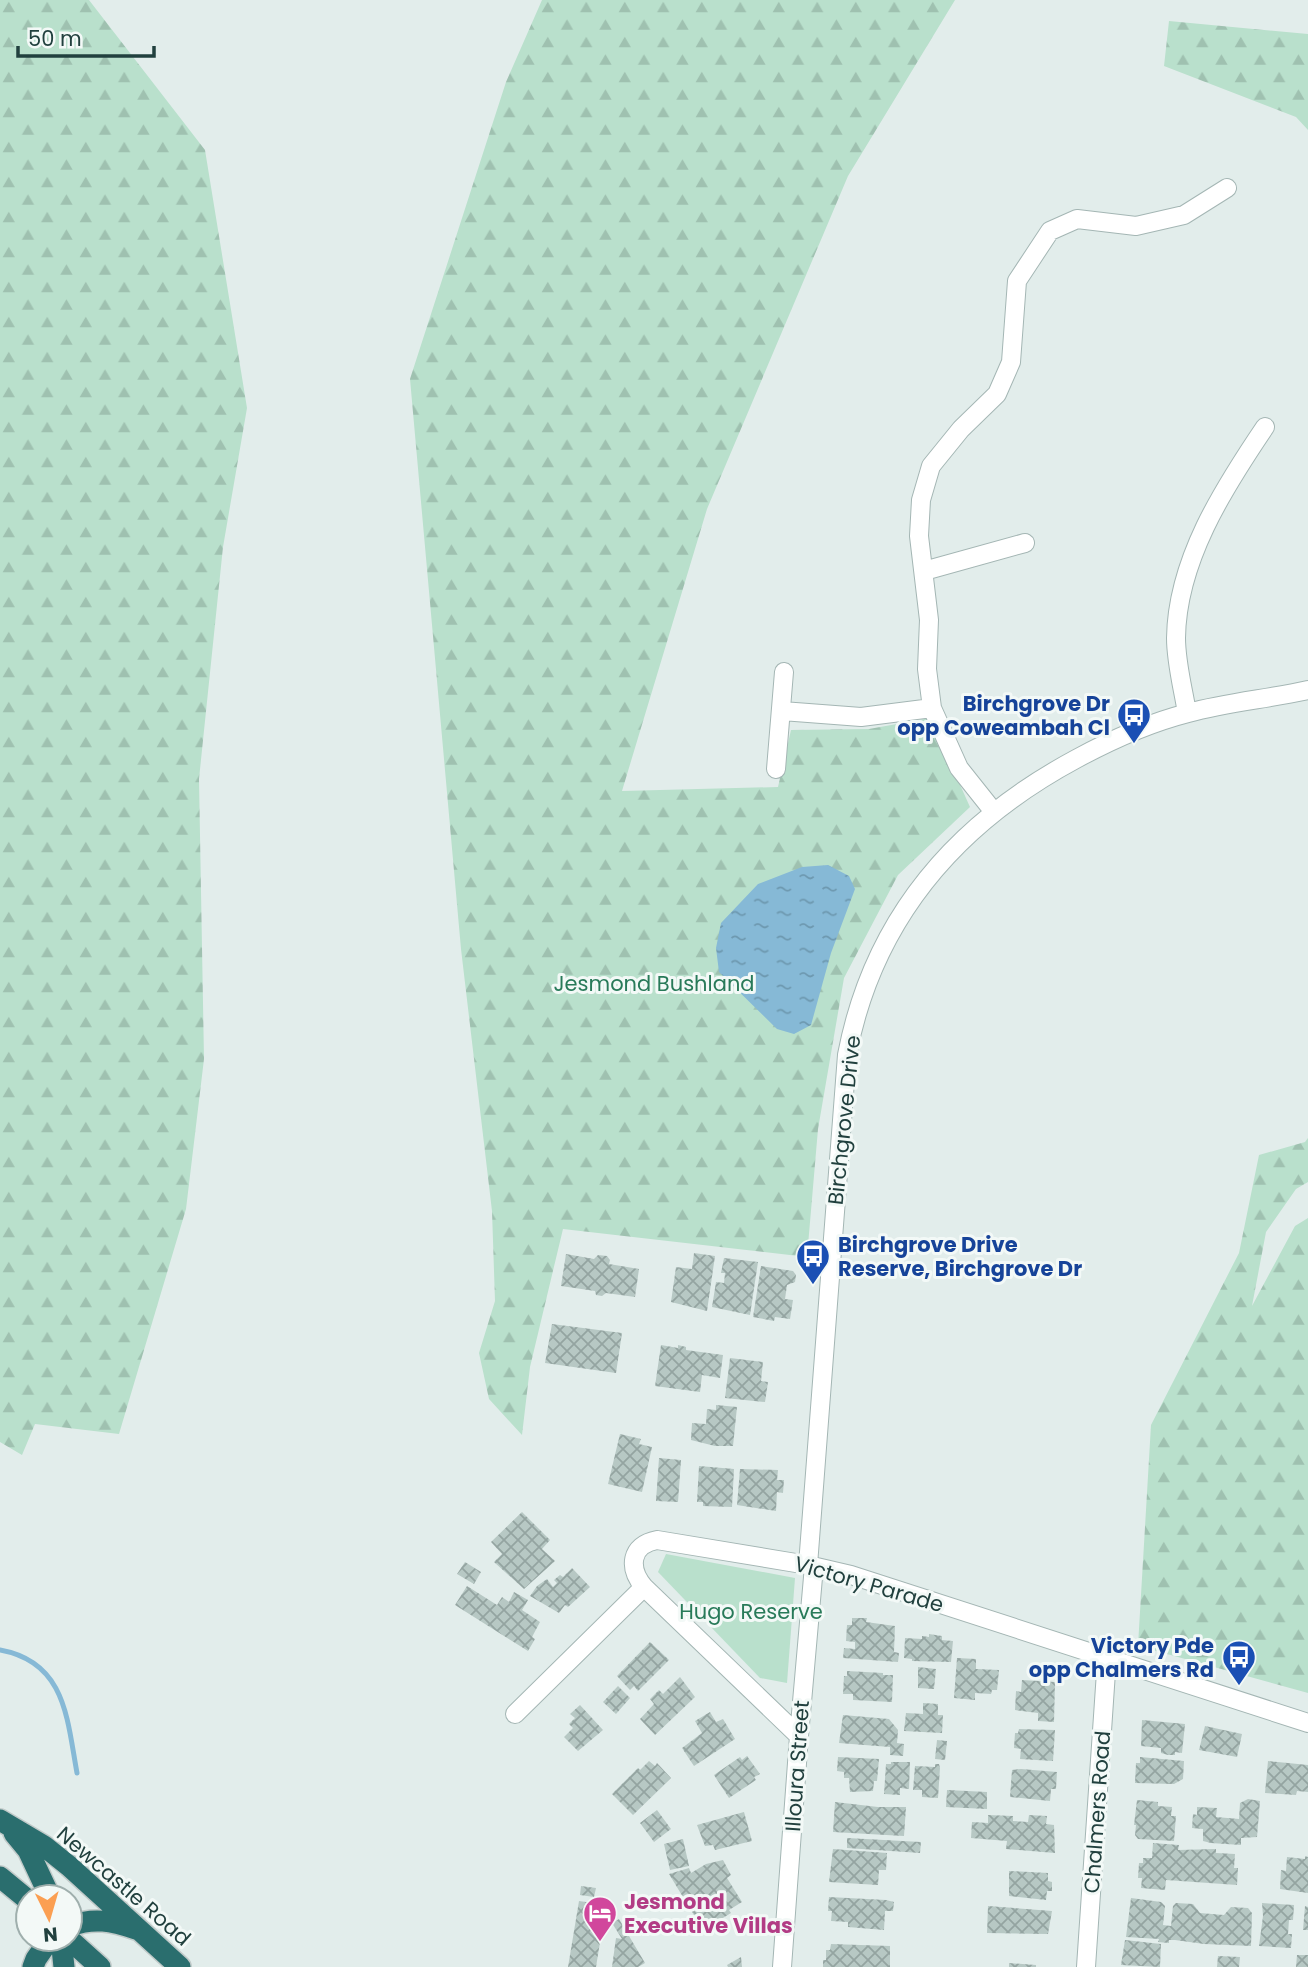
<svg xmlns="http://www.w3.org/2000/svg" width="1308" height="1967" viewBox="0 0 1308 1967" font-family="Poppins,sans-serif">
  <defs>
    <pattern id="forest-firs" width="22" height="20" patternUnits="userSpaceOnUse" patternTransform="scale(1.75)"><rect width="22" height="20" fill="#b9e0cc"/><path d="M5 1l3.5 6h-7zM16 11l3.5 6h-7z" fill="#9fc1b0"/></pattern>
    <pattern id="water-ripples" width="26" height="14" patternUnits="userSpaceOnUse" patternTransform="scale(1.75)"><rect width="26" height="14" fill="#86b9d6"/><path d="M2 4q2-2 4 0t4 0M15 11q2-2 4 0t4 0" fill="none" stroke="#6d98af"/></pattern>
    <pattern id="building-cross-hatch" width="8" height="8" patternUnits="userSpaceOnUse" patternTransform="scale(1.75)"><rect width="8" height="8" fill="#b7c8c4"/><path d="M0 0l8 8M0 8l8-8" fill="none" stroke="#94a4a1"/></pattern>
  </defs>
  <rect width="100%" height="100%" fill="#e2edeb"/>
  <path fill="#b9e0cc" d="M 666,1554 L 795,1578 L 787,1683 L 760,1678 L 658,1572 Z"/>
  <path fill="url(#forest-firs)" d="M 0,0 L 89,0 L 205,150 L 247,408 L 223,547 L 199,779 L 204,1059 L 186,1209 L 119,1434 L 35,1424 L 22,1455 L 0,1442 Z
    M 542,0 L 955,0 L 848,176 L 707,509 L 622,791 L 778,787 L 791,730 L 869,729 L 930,718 L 970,807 L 898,875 L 844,978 L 818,1129 L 807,1257 L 563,1229 L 530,1367 L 522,1435 L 489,1399 L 479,1353 L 495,1301 L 492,1211 L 461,949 L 410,379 L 506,82 Z
    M 1169,21 L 1308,34 L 1308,130 L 1296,117 L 1164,66 Z
    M 1308,1138 L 1308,1182 L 1296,1189 L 1266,1232 L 1252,1306 L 1295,1226 L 1308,1218 L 1308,1693 L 1138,1646 L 1151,1425 L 1239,1253 L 1259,1155 L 1305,1142 Z"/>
  <path fill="url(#water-ripples)" d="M 828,865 L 849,876 L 855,889 L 831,953 L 811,1025 L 794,1034 L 777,1029 L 719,972 L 716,948 L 721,923 L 758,884 L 802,867 Z"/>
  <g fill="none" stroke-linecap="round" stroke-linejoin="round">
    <path stroke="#86b9d6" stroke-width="5" d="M 0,1650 C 66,1662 67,1719 77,1773"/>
  </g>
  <path fill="url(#building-cross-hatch)" d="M 694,1253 L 715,1256 L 707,1311 L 671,1302 L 676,1267 L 692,1269 Z
    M 566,1254 L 594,1259 L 598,1255 L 607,1256 L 610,1260 L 609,1264 L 639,1269 L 635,1297 L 606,1293 L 602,1296 L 596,1295 L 595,1291 L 561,1286 Z
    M 724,1258 L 758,1262 L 750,1315 L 712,1307 L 716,1282 L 724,1283 L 725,1273 L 721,1273 Z
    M 761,1266 L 793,1271 L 796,1275 L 795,1282 L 787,1285 L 785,1299 L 793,1300 L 790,1319 L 775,1317 L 774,1321 L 753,1317 Z
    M 552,1324 L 622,1333 L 616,1373 L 545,1363 Z
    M 661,1345 L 678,1348 L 678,1345 L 686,1347 L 686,1350 L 723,1355 L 720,1378 L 702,1375 L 700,1392 L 655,1386 Z
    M 730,1358 L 763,1362 L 761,1381 L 768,1382 L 765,1402 L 725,1398 Z
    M 716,1405 L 737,1407 L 733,1446 L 715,1446 L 691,1440 L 692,1423 L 706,1424 L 707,1409 L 716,1410 Z
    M 620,1434 L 641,1439 L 639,1444 L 652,1447 L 642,1492 L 608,1484 Z
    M 659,1458 L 681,1460 L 678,1502 L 656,1501 Z
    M 699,1466 L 734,1469 L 732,1507 L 703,1506 L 703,1502 L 697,1502 Z
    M 740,1469 L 778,1470 L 777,1480 L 784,1480 L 783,1493 L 777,1492 L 776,1511 L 737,1505 Z
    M 522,1512 L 550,1540 L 542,1549 L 555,1561 L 524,1589 L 494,1562 L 502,1554 L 491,1542 Z
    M 465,1562 L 481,1572 L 474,1584 L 457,1574 Z
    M 572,1568 L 590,1587 L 568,1607 L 565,1605 L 559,1613 L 530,1596 L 537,1586 L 547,1579 L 553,1587 L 557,1583 L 554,1580 L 560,1575 L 563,1577 Z
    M 467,1586 L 497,1605 L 502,1597 L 509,1602 L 514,1592 L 528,1600 L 522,1610 L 540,1622 L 532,1637 L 535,1639 L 528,1651 L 455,1605 Z
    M 852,1618 L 867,1618 L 866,1622 L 895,1626 L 894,1652 L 899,1653 L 898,1662 L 843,1658 L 844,1648 L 855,1649 L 855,1642 L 846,1641 L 847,1625 L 852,1625 Z
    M 929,1634 L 942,1636 L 942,1640 L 953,1641 L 951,1662 L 912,1661 L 912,1659 L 904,1658 L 905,1638 L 922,1639 L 922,1636 L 929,1637 Z
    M 650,1642 L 669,1660 L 638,1691 L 634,1686 L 630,1690 L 617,1676 Z
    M 957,1658 L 976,1659 L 976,1669 L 999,1670 L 997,1690 L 992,1690 L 991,1694 L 975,1693 L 975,1700 L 954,1698 Z
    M 918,1667 L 936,1669 L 934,1689 L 918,1688 Z
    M 847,1671 L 883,1673 L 883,1675 L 893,1675 L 892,1702 L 853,1700 L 853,1694 L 843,1694 L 844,1676 L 847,1676 Z
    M 680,1677 L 695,1697 L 655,1735 L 640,1719 L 654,1704 L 650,1699 L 659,1690 L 663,1694 Z
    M 1022,1680 L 1055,1682 L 1054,1722 L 1038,1721 L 1038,1713 L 1015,1710 L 1016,1691 L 1021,1692 Z
    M 618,1686 L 630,1698 L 616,1714 L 603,1702 Z
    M 923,1703 L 938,1704 L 938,1715 L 943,1715 L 942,1733 L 904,1731 L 906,1713 L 923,1714 Z
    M 580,1705 L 603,1730 L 578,1751 L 564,1737 L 573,1728 L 569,1724 L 575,1718 L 570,1714 Z
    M 710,1712 L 716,1722 L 723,1719 L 735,1739 L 694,1766 L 682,1748 L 702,1733 L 695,1721 Z
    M 843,1715 L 889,1719 L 898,1730 L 897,1743 L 904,1744 L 903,1756 L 890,1755 L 890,1747 L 839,1743 Z
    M 1142,1720 L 1185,1724 L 1182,1753 L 1175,1752 L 1175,1755 L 1168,1755 L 1161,1753 L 1161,1748 L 1141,1746 Z
    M 1205,1726 L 1242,1734 L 1237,1757 L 1199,1750 Z
    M 1019,1729 L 1055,1730 L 1053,1761 L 1020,1759 L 1021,1749 L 1014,1748 L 1015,1733 L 1018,1733 Z
    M 937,1740 L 947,1741 L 945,1760 L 935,1759 Z
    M 747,1756 L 760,1774 L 754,1777 L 756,1780 L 729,1798 L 714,1775 L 740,1757 L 742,1760 Z
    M 838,1757 L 879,1759 L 877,1781 L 874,1781 L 873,1791 L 850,1792 L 849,1778 L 844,1778 L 844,1772 L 837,1771 Z
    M 1140,1757 L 1184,1761 L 1183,1779 L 1174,1784 L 1135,1783 L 1136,1763 L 1140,1763 Z
    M 649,1761 L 655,1766 L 657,1763 L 671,1778 L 633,1815 L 612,1794 L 638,1768 L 640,1770 Z
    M 1268,1761 L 1308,1765 L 1308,1792 L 1297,1791 L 1296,1795 L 1265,1793 Z
    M 891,1762 L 910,1762 L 909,1789 L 900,1788 L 900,1795 L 884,1794 L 886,1764 L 891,1764 Z
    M 935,1764 L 939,1764 L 940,1768 L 938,1798 L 922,1797 L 922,1790 L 913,1790 L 915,1766 L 935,1767 Z
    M 1021,1769 L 1057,1772 L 1056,1789 L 1051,1789 L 1050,1801 L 1010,1797 L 1012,1770 Z
    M 947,1790 L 987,1792 L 987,1809 L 946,1807 Z
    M 1248,1799 L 1260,1801 L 1257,1837 L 1241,1838 L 1241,1845 L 1211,1843 L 1203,1841 L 1203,1829 L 1192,1828 L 1193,1814 L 1197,1815 L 1197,1807 L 1217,1808 L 1216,1817 L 1239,1819 L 1240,1803 Z
    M 1137,1800 L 1158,1802 L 1158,1806 L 1172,1807 L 1171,1816 L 1176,1816 L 1174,1841 L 1138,1839 L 1135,1835 L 1136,1825 L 1134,1825 Z
    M 835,1802 L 878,1807 L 906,1807 L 904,1836 L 833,1832 Z
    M 657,1810 L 671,1829 L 654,1842 L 640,1823 Z
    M 744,1812 L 752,1841 L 715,1850 L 713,1845 L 705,1846 L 697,1825 Z
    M 988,1815 L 1013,1816 L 1013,1821 L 1028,1822 L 1029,1815 L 1047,1816 L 1046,1824 L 1054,1825 L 1055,1853 L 1006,1849 L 1007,1841 L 971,1838 L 972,1822 L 988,1823 Z
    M 847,1838 L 921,1842 L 920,1853 L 847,1848 Z
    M 683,1839 L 689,1866 L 670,1870 L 664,1844 Z
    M 1153,1843 L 1179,1845 L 1178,1850 L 1216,1849 L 1216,1853 L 1235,1854 L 1234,1868 L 1238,1868 L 1237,1885 L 1166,1880 L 1165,1890 L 1141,1888 L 1142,1878 L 1138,1878 L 1139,1863 L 1143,1863 L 1143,1858 L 1152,1858 Z
    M 833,1849 L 887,1853 L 886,1870 L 879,1870 L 878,1885 L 829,1882 Z
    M 1305,1856 L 1308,1857 L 1308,1893 L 1280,1889 L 1281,1870 L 1286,1871 L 1287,1857 L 1305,1859 Z
    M 723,1860 L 731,1875 L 727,1878 L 742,1902 L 729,1910 L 731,1913 L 713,1924 L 709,1919 L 700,1925 L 669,1874 L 689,1868 L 691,1873 L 706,1864 Z
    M 1009,1871 L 1048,1873 L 1048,1881 L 1052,1882 L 1052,1891 L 1047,1891 L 1046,1900 L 1009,1896 Z
    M 581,1886 L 596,1888 L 594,1897 L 580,1895 Z
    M 829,1897 L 886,1900 L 894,1902 L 893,1911 L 885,1911 L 884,1930 L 848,1927 L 848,1922 L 831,1921 L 832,1911 L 828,1911 Z
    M 1131,1898 L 1161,1902 L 1165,1906 L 1163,1925 L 1171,1926 L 1173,1906 L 1176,1903 L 1193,1904 L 1200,1913 L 1224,1915 L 1231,1907 L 1248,1908 L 1252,1913 L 1251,1946 L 1204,1944 L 1175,1940 L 1169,1940 L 1169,1943 L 1158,1942 L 1159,1939 L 1126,1937 Z
    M 579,1901 L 606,1905 L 596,1967 L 568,1967 Z
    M 1262,1903 L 1294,1905 L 1293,1920 L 1289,1920 L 1288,1934 L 1292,1934 L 1291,1948 L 1259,1946 L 1263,1916 Z
    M 988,1906 L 1052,1911 L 1048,1934 L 987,1933 Z
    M 1305,1906 L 1308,1907 L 1308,1930 L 1303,1930 Z
    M 619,1919 L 645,1963 L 638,1967 L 612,1967 L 616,1938 L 622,1939 L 612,1923 Z
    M 1125,1940 L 1161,1944 L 1160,1967 L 1121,1965 Z
    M 831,1944 L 890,1946 L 890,1967 L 823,1967 L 823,1960 L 826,1960 L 826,1950 L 830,1950 Z
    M 1297,1955 L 1308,1955 L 1308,1967 L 1296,1967 Z
    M 1218,1956 L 1240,1957 L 1239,1967 L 1217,1967 Z
    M 741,1957 L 742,1967 L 728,1967 L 727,1965 Z
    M 1009,1963 L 1036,1965 L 1036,1967 L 1009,1967 Z"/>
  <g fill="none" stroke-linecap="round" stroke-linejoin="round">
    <g stroke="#a4b6b4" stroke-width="20">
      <path id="street" d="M 924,571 L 1025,543
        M 782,711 L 861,717 L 932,708
        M 1187,713 C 1183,688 1176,663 1176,638 C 1177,561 1223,489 1265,427
        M 776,769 L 784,672
        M 994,812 L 959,768 L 932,708 L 927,669 L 929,620 L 919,536 L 921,500 L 931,466 L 961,429 L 997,394 L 1011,362 L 1017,281 L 1050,231 L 1077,219 L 1136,226 L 1184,215 L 1227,188
        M 808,1565 L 847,1055 C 873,919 955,824 1076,759 C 1111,740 1149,723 1188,713 C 1228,702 1268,699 1308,690
        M 644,1587 L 799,1736
        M 515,1714 L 644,1587 C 628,1568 630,1545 657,1540 L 808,1565 L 851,1575 L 1308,1723
        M 782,1967 L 799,1736 L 814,1566
        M 1086,1967 L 1107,1657"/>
    </g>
    <g stroke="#c1cac9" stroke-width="24">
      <path id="highway" d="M 0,1820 L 44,1846 L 69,1866 L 180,1967
        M 14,1833 L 28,1850 L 50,1897
        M 0,1877 L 28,1900
        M 70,1926 C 94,1917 112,1921 136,1929
        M 61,1939 L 64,1967
        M 69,1939 L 100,1967
        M 33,1967 L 36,1959 L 50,1939"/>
    </g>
    <use href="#street" stroke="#fff" stroke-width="18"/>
    <use href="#highway" stroke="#2a6e6e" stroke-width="21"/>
  </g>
  <defs>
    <g id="bus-pin" transform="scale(1.75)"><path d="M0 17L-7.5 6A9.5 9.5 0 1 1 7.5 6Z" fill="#1a4fb4" stroke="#f3f9f7"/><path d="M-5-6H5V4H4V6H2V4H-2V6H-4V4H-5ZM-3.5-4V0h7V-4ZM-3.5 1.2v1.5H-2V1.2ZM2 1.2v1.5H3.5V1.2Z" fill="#fff"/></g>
    <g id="hotel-pin" transform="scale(1.75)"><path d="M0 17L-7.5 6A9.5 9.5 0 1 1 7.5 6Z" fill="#d1479c" stroke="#f3f9f7"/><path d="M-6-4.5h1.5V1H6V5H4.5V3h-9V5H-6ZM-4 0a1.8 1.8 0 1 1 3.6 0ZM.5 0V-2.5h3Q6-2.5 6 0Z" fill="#fff"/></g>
  </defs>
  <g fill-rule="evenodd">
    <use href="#bus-pin" x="1134" y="715"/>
    <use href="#bus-pin" x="813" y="1256"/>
    <use href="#bus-pin" x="1239" y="1657"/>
    <use href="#hotel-pin" x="600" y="1913"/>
  </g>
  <g text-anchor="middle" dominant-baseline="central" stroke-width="6" stroke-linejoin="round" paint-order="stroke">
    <g font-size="21" font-weight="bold" fill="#164399" stroke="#f3f9f7" text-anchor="end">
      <text x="1110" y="703">Birchgrove Dr<tspan x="1110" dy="24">opp Coweambah Cl</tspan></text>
      <text x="838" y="1244" text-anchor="start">Birchgrove Drive<tspan x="838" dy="24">Reserve, Birchgrove Dr</tspan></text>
      <text x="1214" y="1645">Victory Pde<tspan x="1214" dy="24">opp Chalmers Rd</tspan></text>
    </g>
    <g font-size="21" fill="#287a59" stroke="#f3f9f7">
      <text x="654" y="983">Jesmond Bushland</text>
      <text x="751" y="1611">Hugo Reserve</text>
    </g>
    <g font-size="21" fill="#21403e" stroke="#f3f9f7">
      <text transform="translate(844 1120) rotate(-84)">Birchgrove Drive</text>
      <text transform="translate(869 1584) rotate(16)">Victory Parade</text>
      <text transform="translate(797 1766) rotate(-86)">Illoura Street</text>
      <text transform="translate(1097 1812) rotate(-86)">Chalmers Road</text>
      <text transform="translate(124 1886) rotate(41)">Newcastle Road</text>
    </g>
    <g font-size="21" font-weight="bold" fill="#b23c85" stroke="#f3f9f7" text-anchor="start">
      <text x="624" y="1901">Jesmond<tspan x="624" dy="24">Executive Villas</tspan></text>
    </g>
  </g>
  <g transform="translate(49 1918) rotate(175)"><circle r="33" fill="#f3f9f7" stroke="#9fafad" stroke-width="2"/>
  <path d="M0-5L12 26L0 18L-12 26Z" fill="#fb9f52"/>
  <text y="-10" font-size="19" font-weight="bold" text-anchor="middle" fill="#21403e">N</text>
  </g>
  <path d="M18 46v10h136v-10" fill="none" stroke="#21403e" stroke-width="3.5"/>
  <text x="28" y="46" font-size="21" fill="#21403e" stroke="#f3f9f7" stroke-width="5" paint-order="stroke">50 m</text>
</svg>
